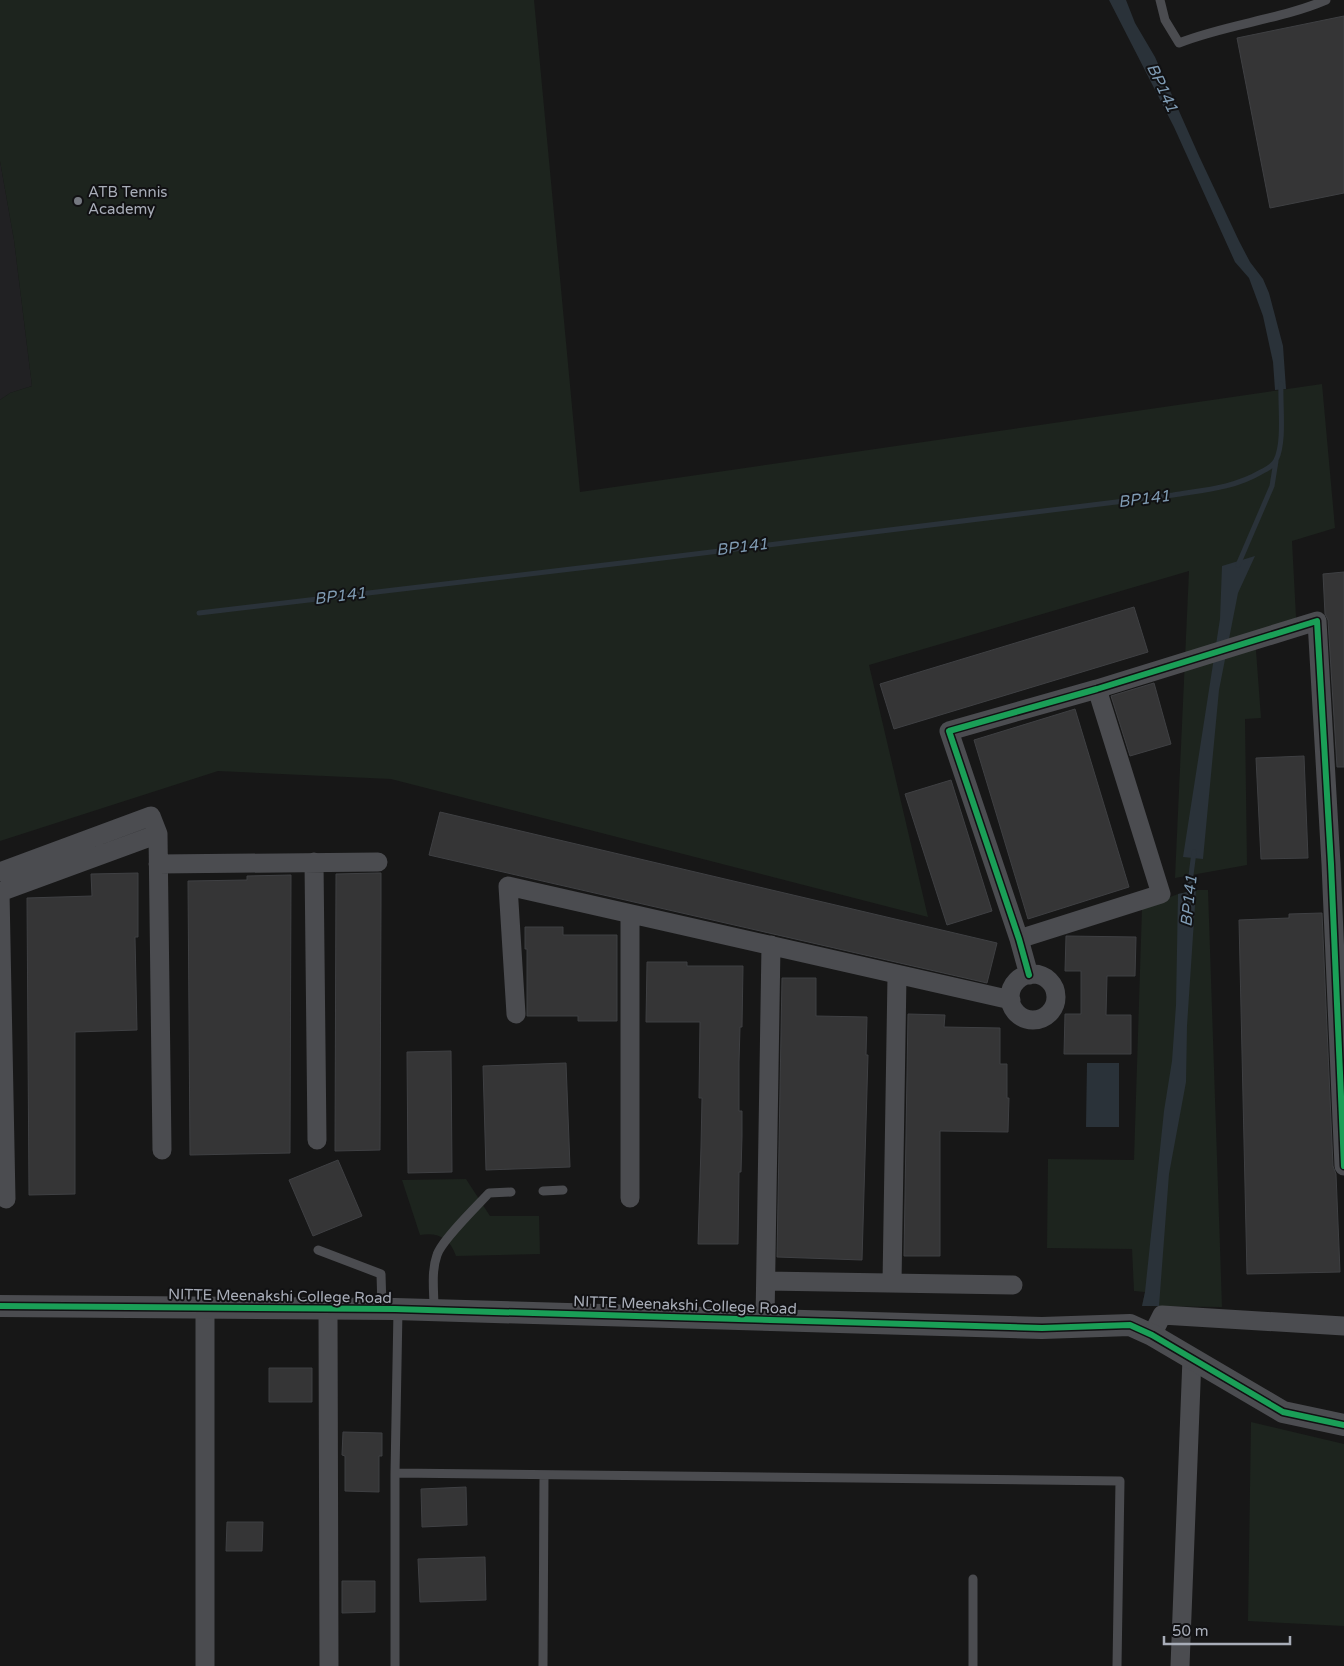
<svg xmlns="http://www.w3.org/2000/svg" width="1344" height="1666" viewBox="0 0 1344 1666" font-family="'Varela Round',sans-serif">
  <rect width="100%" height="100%" fill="#171717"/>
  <path fill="#212123" d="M 0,161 L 14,240 L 32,386 L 10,393 L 0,400 Z"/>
  <path fill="#1d241e" d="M 0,0 L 534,0 L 580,492 L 1322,384 L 1335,528 L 1292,541 L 1297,636 L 1255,637 L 1261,718 L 1245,719 L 1247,865 L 1175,878 L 1189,571 L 869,665 L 928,917 L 391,779 L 218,771 L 0,841 L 0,400 L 10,393 L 32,386 L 14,240 L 0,161 Z
    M 1196,890 L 1208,890 L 1222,1307 L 1142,1306 L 1145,1292 L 1134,1291 L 1132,1249 L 1047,1248 L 1048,1159 L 1134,1160 L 1142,908 L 1178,894 Z
    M 466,1179 L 490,1216 L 539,1216 L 540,1254 L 456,1256 C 450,1238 438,1232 420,1235 L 402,1180 Z
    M 1251,1422 L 1344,1444 L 1344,1626 L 1248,1621 Z"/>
  <path fill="#2a3239" d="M 1109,0 L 1126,0 L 1135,23 L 1155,57 L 1199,156 L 1239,241 L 1250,262 L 1263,279 L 1269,293 L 1283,346 L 1286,389 L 1275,390 L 1273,362 L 1263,316 L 1249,278 L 1235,262 L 1174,127 Z
    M 1255,556 L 1238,593 L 1219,690 L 1203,859 L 1183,857 L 1220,619 L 1222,566 Z
    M 1196,890 L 1187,1026 L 1186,1082 L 1169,1174 L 1159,1306 L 1142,1306 L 1145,1292 L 1164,1111 L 1172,1061 L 1176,1005 L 1178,894 Z
    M 1087,1063 L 1119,1063 L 1119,1127 L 1086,1127 Z"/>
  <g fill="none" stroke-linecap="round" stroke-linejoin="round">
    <path stroke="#2a3239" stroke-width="5" d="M 1238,565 L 1272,486 L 1276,461
      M 199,613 L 630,562 L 1173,495 C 1203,490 1234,488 1261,472 C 1267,469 1273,466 1276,460 C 1285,442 1280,405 1281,384
      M 1188,898 L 1194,852"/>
  </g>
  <path fill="#353536" stroke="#3f4043" d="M 1344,16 L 1344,193 L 1270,208 L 1237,38 Z
    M 1344,572 L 1344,767 L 1337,767 L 1328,620 L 1325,614 L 1323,574 Z
    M 1134,607 L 1148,652 L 894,729 L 880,684 Z
    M 1154,683 L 1171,744 L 1130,756 L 1111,696 Z
    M 1075,709 L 1129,887 L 1028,919 L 974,740 Z
    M 1304,756 L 1308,858 L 1261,859 L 1256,758 Z
    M 951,780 L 992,911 L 947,925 L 905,794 Z
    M 440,812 L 997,943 L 987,983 L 429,855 Z
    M 138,873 L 138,937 L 135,937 L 137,1030 L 75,1032 L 75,1194 L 29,1195 L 27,898 L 92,896 L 91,874 Z
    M 378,873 L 381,873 L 381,899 L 380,1150 L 335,1151 L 336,874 Z
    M 291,875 L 290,1153 L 190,1155 L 188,881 L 247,880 L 247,876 Z
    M 1322,913 L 1333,1166 L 1336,1174 L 1340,1272 L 1247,1274 L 1239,920 L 1289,918 L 1289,914 Z
    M 525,927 L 563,927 L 563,935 L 617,935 L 617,1021 L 578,1021 L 578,1016 L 527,1016 L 527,949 L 525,949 Z
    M 1066,936 L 1136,937 L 1135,976 L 1107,976 L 1106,1015 L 1131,1015 L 1131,1054 L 1064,1054 L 1065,1014 L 1081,1014 L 1081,971 L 1065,971 Z
    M 647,962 L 687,962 L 687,966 L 743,966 L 742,1027 L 740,1027 L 739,1062 L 739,1111 L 742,1111 L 742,1136 L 741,1172 L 739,1172 L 738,1244 L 698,1244 L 701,1147 L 702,1098 L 699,1098 L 700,1022 L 646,1022 Z
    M 782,978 L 816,978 L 816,1016 L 867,1017 L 866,1055 L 868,1055 L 862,1260 L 777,1257 Z
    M 908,1014 L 945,1015 L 944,1027 L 1000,1028 L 1000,1064 L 1007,1064 L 1007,1098 L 1009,1098 L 1008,1132 L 940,1131 L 940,1256 L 904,1256 Z
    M 451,1051 L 452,1172 L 408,1173 L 407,1052 Z
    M 566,1063 L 570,1167 L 486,1170 L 483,1066 Z
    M 338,1160 L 362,1216 L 313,1236 L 289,1180 Z
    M 269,1368 L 312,1368 L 312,1402 L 269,1402 Z
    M 343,1432 L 382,1433 L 382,1456 L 379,1456 L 379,1492 L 345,1491 L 345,1456 L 342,1455 Z
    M 466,1487 L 467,1525 L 422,1527 L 421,1489 Z
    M 227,1522 L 263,1522 L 262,1551 L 226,1551 Z
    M 485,1557 L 486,1600 L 420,1602 L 418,1559 Z
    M 342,1581 L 375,1581 L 375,1612 L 342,1613 Z"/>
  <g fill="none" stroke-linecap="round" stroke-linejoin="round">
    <path stroke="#4b4c50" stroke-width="9" d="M 1160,0 L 1165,20 L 1179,43 C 1227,24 1279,20 1326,0
      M 543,1191 L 563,1190
      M 318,1250 L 381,1274 L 382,1308
      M 434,1309 C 434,1291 431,1272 437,1255 C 441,1241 477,1206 489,1193 L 511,1192
      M 395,1473 L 1120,1481 L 1117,1666
      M 395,1666 L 395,1473 L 398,1310
      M 543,1666 L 544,1475
      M 973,1666 L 973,1579"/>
    <path stroke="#4b4c50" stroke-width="19" d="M 314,862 L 317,1140
      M 158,864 L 378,862
      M 0,872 L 151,816 L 158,834 L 162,1150
      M 0,892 L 6,1199
      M 0,892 L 158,834
      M 630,914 L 630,1198
      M 1019,939 L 1161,894 L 1097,689
      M1010 997a23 23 0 1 1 46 0a23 23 0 1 1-46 0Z
      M 1029,975 L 1019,939 L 949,731 L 1097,689 L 1317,621 L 1331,864 L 1344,1166
      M 516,1014 L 508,886 L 1011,1000
      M 766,1281 L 1013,1285
      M 892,1283 L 897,976
      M 205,1307 L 205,1666
      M 328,1309 L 329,1666
      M 765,1320 L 771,945
      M 1152,1335 L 1162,1315 L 1344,1326
      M 1180,1666 L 1192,1358"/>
    <path stroke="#4b4c50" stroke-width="22" d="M 0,1306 L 395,1309 L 1042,1328 L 1130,1325 L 1152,1335 L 1283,1412 L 1344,1425"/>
    <g stroke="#111113" stroke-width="9">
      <path id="cycleway" d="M 1029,975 L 1019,939 L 949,731 L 1097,689 L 1317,621 L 1331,864 L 1344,1166
        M 0,1306 L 395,1309 L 1042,1328 L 1130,1325 L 1152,1335 L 1283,1412 L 1344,1425"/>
    </g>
    <use href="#cycleway" stroke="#1a9f57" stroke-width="6"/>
  </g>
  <circle fill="#757880" stroke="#111113" stroke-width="2" cx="78" cy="201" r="5"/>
  <g text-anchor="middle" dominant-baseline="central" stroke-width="4" stroke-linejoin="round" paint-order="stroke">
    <g font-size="15" fill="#a8adb8" stroke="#111113" text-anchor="start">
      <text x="88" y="192">ATB Tennis<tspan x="88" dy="17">Academy</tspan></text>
    </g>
    <g font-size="15" fill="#a8adb8" stroke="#111113">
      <text transform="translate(280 1296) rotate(1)">NITTE Meenakshi College Road</text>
      <text transform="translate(685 1305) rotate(2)">NITTE Meenakshi College Road</text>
    </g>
    <g font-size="16" font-style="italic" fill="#7f9bb3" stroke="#111113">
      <text transform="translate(1162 88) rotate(65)">BP141</text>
      <text transform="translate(1144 499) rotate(-7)">BP141</text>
      <text transform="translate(742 547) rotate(-7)">BP141</text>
      <text transform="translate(340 596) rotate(-7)">BP141</text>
      <text transform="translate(1189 901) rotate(-84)">BP141</text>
    </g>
  </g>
  <path d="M1164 1636v8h126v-8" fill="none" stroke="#a8adb8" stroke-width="2.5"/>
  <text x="1172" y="1636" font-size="15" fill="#a8adb8" stroke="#111113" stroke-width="4" paint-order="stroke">50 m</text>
</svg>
